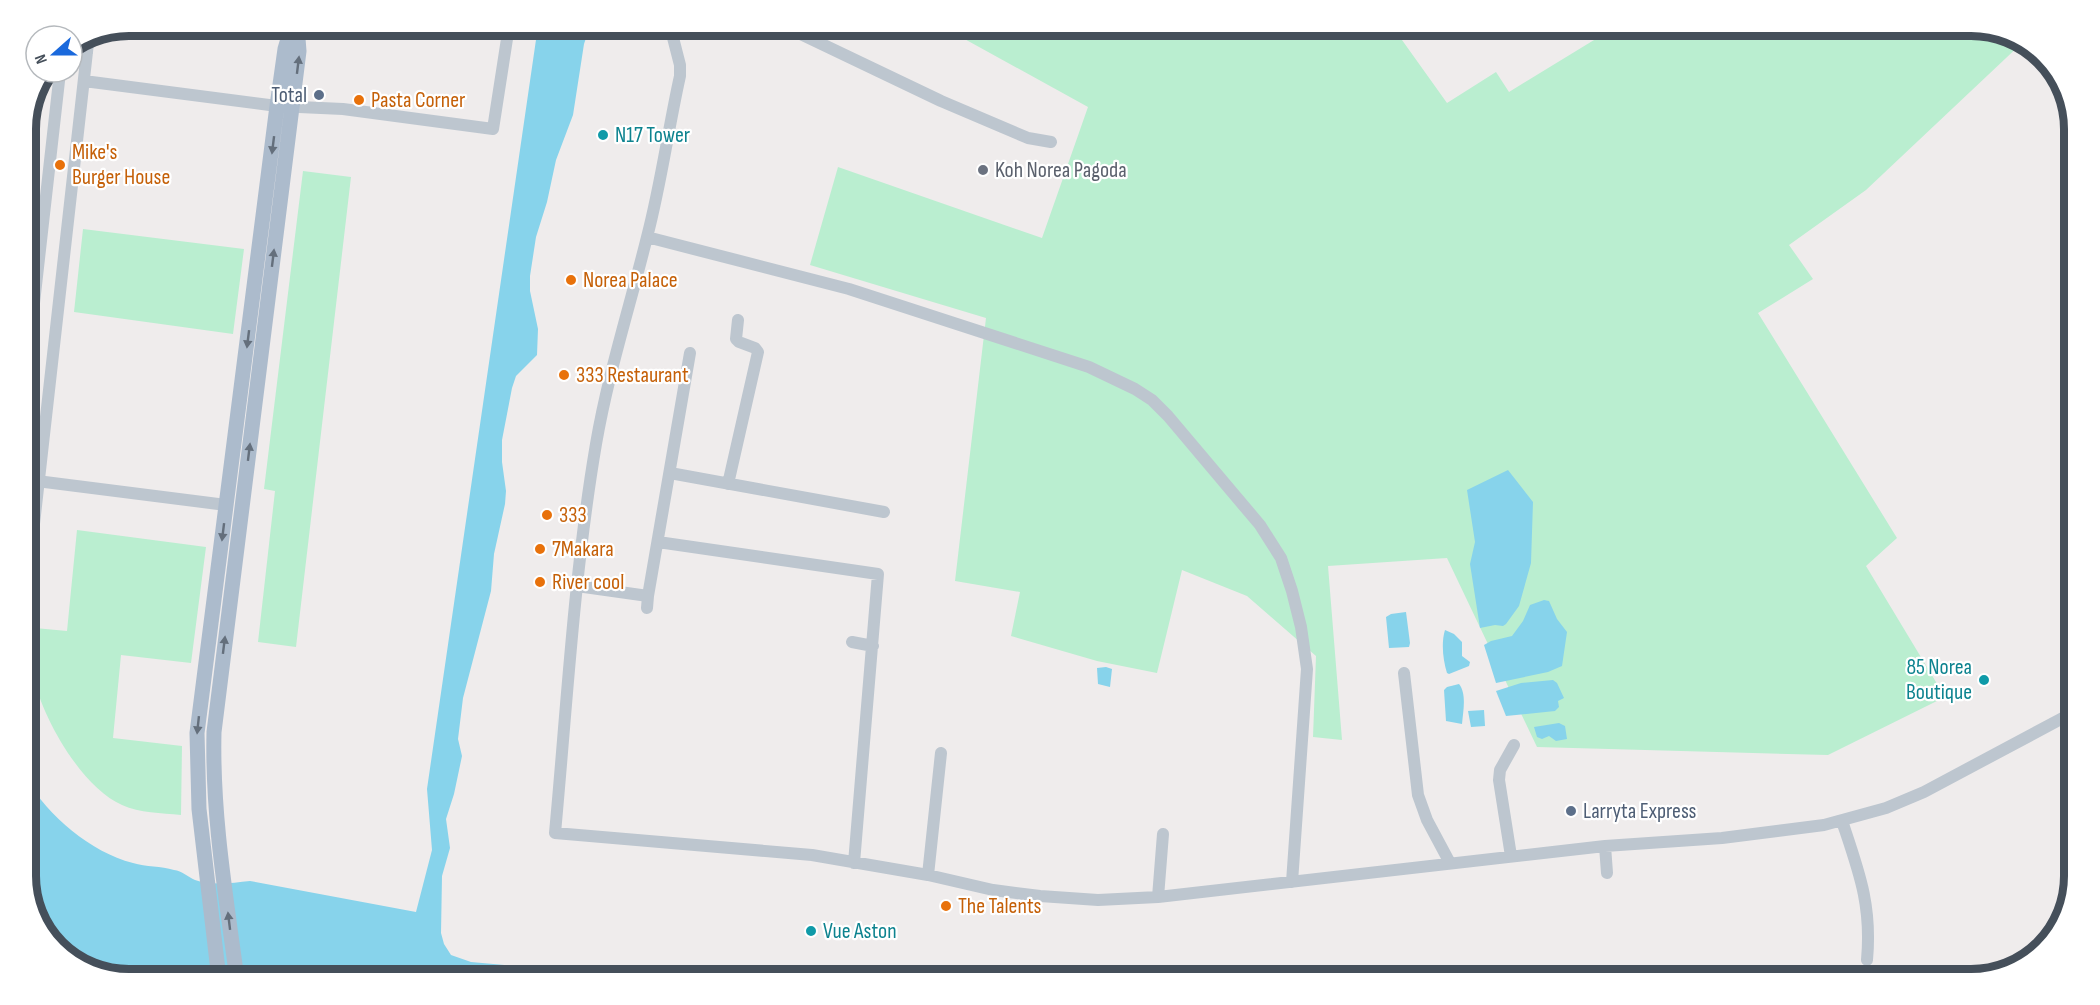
<svg xmlns="http://www.w3.org/2000/svg" width="2100" height="1005" viewBox="0 0 2100 1005" font-family="'Sofia Sans Condensed',sans-serif">
  <rect width="100%" height="100%" fill="#efecec"/>
  <path fill="#baeed0" d="M 941,26 L 1392,26 L 1447,103 L 1496,72 L 1509,92 L 1617,26 L 1971,26 L 2016,36 L 2023,42 L 1866,190 L 1789,245 L 1813,279 L 1758,313 L 1897,538 L 1866,566 L 1945,697 L 1828,755 L 1537,747 L 1447,558 L 1328,566 L 1342,740 L 1313,737 L 1316,656 L 1247,596 L 1182,570 L 1157,673 L 1097,661 L 1011,636 L 1020,592 L 955,581 L 986,318 L 810,265 L 838,167 L 1042,238 L 1088,107 Z
    M 303,171 L 351,177 L 296,647 L 258,642 L 275,491 L 264,489 Z
    M 83,229 L 244,249 L 233,334 L 74,312 Z
    M 77,530 L 206,547 L 191,663 L 121,655 L 113,738 L 182,746 L 181,815 C 161,813 140,813 122,805 C 81,787 41,716 33,674 C 30,660 34,642 35,628 L 67,631 Z"/>
  <path fill="#87d3eb" d="M 538,26 L 590,26 L 584,44 L 573,115 L 556,160 L 547,202 L 536,237 L 530,276 L 530,291 L 538,329 L 537,355 L 516,376 L 512,388 L 502,440 L 502,462 L 506,491 L 505,504 L 494,554 L 491,591 L 463,698 L 458,739 L 462,756 L 454,794 L 446,819 L 450,848 L 442,876 L 441,933 L 444,944 L 451,955 L 471,962 L 657,979 L 129,979 L 84,969 L 43,934 L 26,883 L 26,779 C 49,816 90,852 133,863 C 146,867 161,866 174,870 C 182,871 188,877 195,880 C 212,886 232,883 250,881 L 416,912 L 432,850 L 427,789 Z
    M 1508,470 L 1533,502 L 1531,563 L 1519,606 L 1506,624 L 1503,626 L 1495,625 L 1480,628 L 1470,564 L 1475,542 L 1467,490 Z
    M 1544,600 L 1549,601 L 1557,619 L 1567,632 L 1562,666 L 1548,672 L 1496,683 L 1484,645 L 1491,641 L 1512,636 L 1523,621 L 1530,605 Z
    M 1406,612 L 1410,643 L 1409,647 L 1389,648 L 1386,617 L 1391,614 Z
    M 1445,630 L 1454,634 L 1462,642 L 1462,656 L 1470,662 L 1469,666 L 1449,674 L 1447,673 C 1443,660 1441,643 1445,630 Z
    M 1106,667 L 1112,669 L 1110,687 L 1098,684 L 1097,668 Z
    M 1553,680 L 1557,683 L 1564,698 L 1558,701 L 1559,707 L 1555,711 L 1506,716 L 1496,691 L 1521,683 Z
    M 1459,684 C 1467,694 1463,712 1462,724 L 1446,721 L 1444,690 L 1447,687 Z
    M 1484,710 L 1485,726 L 1471,727 L 1468,711 Z
    M 1559,723 L 1565,726 L 1567,739 L 1556,741 L 1549,736 L 1542,739 L 1537,737 L 1534,727 Z"/>
  <g fill="none" stroke-linecap="round" stroke-linejoin="round">
    <path stroke="#bdc6cf" stroke-width="12" d="M 670,26 L 680,65 L 680,76 C 668,130 661,184 647,237 C 630,306 608,374 596,444 C 574,573 567,704 555,833 L 812,855 L 928,875 L 993,890 L 1040,896 L 1098,900 L 1158,897 L 1605,846 L 1722,838 L 1824,825 L 1886,808 L 1924,792 L 2074,712
      M 784,26 L 941,101 L 1028,138 L 1051,142
      M 72,51 L 87,53
      M 84,81 L 277,106 L 343,109 L 493,129 L 509,26
      M 647,237 L 849,289 L 1089,367 L 1135,389 L 1152,400 L 1168,416 L 1260,525 L 1281,558 L 1292,591 L 1301,627 L 1307,669 L 1292,882
      M 26,374 L 60,72
      M 670,473 L 884,512
      M 37,481 L 226,505
      M 728,484 L 758,352 L 755,348 L 739,342 L 736,339 L 738,320
      M 2074,536 L 2072,541 L 2074,547
      M 658,542 L 878,574 L 854,863
      M 577,586 L 648,596 L 647,608
      M 26,595 L 89,34
      M 648,596 L 690,353
      M 852,642 L 873,646
      M 1404,673 L 1418,795 L 1427,820 L 1450,863
      M 1842,821 C 1859,872 1872,905 1867,960
      M 1605,846 L 1607,873
      M 1511,856 L 1499,780 L 1500,770 L 1514,745
      M 928,875 L 941,753
      M 1158,897 L 1163,834"/>
    <path stroke="#acbbcc" stroke-width="15" d="M 219,979 L 199,809 L 197,733 L 277,106 L 285,49 L 292,26
      M 237,979 C 226,897 212,815 214,732 L 299,51 L 297,26"/>
  </g>
  <defs><path id="oneway-solid" d="M-6-.8H1V-3.2L6.5 0L1 3.2V.8H-6Z" transform="scale(1.5)"/></defs>
  <g fill="#646f7c">
    <use href="#oneway-solid" transform="translate(298 65) rotate(-83)"/>
    <use href="#oneway-solid" transform="translate(273 145) rotate(97)"/>
    <use href="#oneway-solid" transform="translate(273 258) rotate(-83)"/>
    <use href="#oneway-solid" transform="translate(248 339) rotate(97)"/>
    <use href="#oneway-solid" transform="translate(249 452) rotate(-83)"/>
    <use href="#oneway-solid" transform="translate(223 532) rotate(97)"/>
    <use href="#oneway-solid" transform="translate(224 645) rotate(-83)"/>
    <use href="#oneway-solid" transform="translate(198 725) rotate(96)"/>
    <use href="#oneway-solid" transform="translate(229 921) rotate(-97)"/>
  </g>
  <g fill="#5c6f8a" stroke="#fff" stroke-width="2">
    <circle cx="319" cy="95" r="6"/>
    <circle cx="1571" cy="811" r="6"/>
  </g>
  <g fill="#e8710a" stroke="#fff" stroke-width="2">
    <circle cx="359" cy="100" r="6"/>
    <circle cx="60" cy="165" r="6"/>
    <circle cx="571" cy="280" r="6"/>
    <circle cx="564" cy="375" r="6"/>
    <circle cx="547" cy="515" r="6"/>
    <circle cx="540" cy="549" r="6"/>
    <circle cx="540" cy="582" r="6"/>
    <circle cx="946" cy="906" r="6"/>
  </g>
  <g fill="#0f9aa8" stroke="#fff" stroke-width="2">
    <circle cx="603" cy="135" r="6"/>
    <circle cx="1984" cy="680" r="6"/>
    <circle cx="811" cy="931" r="6"/>
  </g>
  <circle fill="#6b7280" stroke="#fff" stroke-width="2" cx="983" cy="170" r="6"/>
  <g text-anchor="middle" dominant-baseline="central" stroke-width="4.5" stroke-linejoin="round" paint-order="stroke">
    <g font-size="22" fill="#4e5e75" stroke="#fff" text-anchor="end">
      <text x="307" y="95">Total</text>
      <text x="1583" y="811" text-anchor="start">Larryta Express</text>
    </g>
    <g font-size="22" fill="#c56008" stroke="#fff" text-anchor="start">
      <text x="371" y="100">Pasta Corner</text>
      <text x="72" y="152">Mike's<tspan x="72" dy="25">Burger House</tspan></text>
      <text x="583" y="280">Norea Palace</text>
      <text x="576" y="375">333 Restaurant</text>
      <text x="559" y="515">333</text>
      <text x="552" y="549">7Makara</text>
      <text x="552" y="582">River cool</text>
      <text x="958" y="906">The Talents</text>
    </g>
    <g font-size="22" fill="#0d838f" stroke="#fff" text-anchor="start">
      <text x="615" y="135">N17 Tower</text>
      <text x="1972" y="667" text-anchor="end">85 Norea<tspan x="1972" dy="25">Boutique</tspan></text>
      <text x="823" y="931">Vue Aston</text>
    </g>
    <g font-size="22" fill="#5b616d" stroke="#fff" text-anchor="start">
      <text x="995" y="170">Koh Norea Pagoda</text>
    </g>
  </g>
  <path d="M0 0H2100V1005H0ZM129 36H1971A93 93 0 0 1 2064 129V876A93 93 0 0 1 1971 969H129A93 93 0 0 1 36 876V129A93 93 0 0 1 129 36Z" fill="#fff" fill-rule="evenodd"/>
  <path fill="none" stroke="#454f5a" stroke-width="8" d="M129 36H1971A93 93 0 0 1 2064 129V876A93 93 0 0 1 1971 969H129A93 93 0 0 1 36 876V129A93 93 0 0 1 129 36Z"/>
  <g transform="translate(54 54) rotate(249)"><circle r="28" fill="#ffffff" stroke="#b5b9bd" stroke-width="1.5"/>
  <path d="M0-4.5L10 22L0 15L-10 22Z" fill="#1a69dc"/>
  <text y="-9" font-size="16" font-weight="bold" text-anchor="middle" fill="#454f5a">N</text>
  </g>
</svg>
